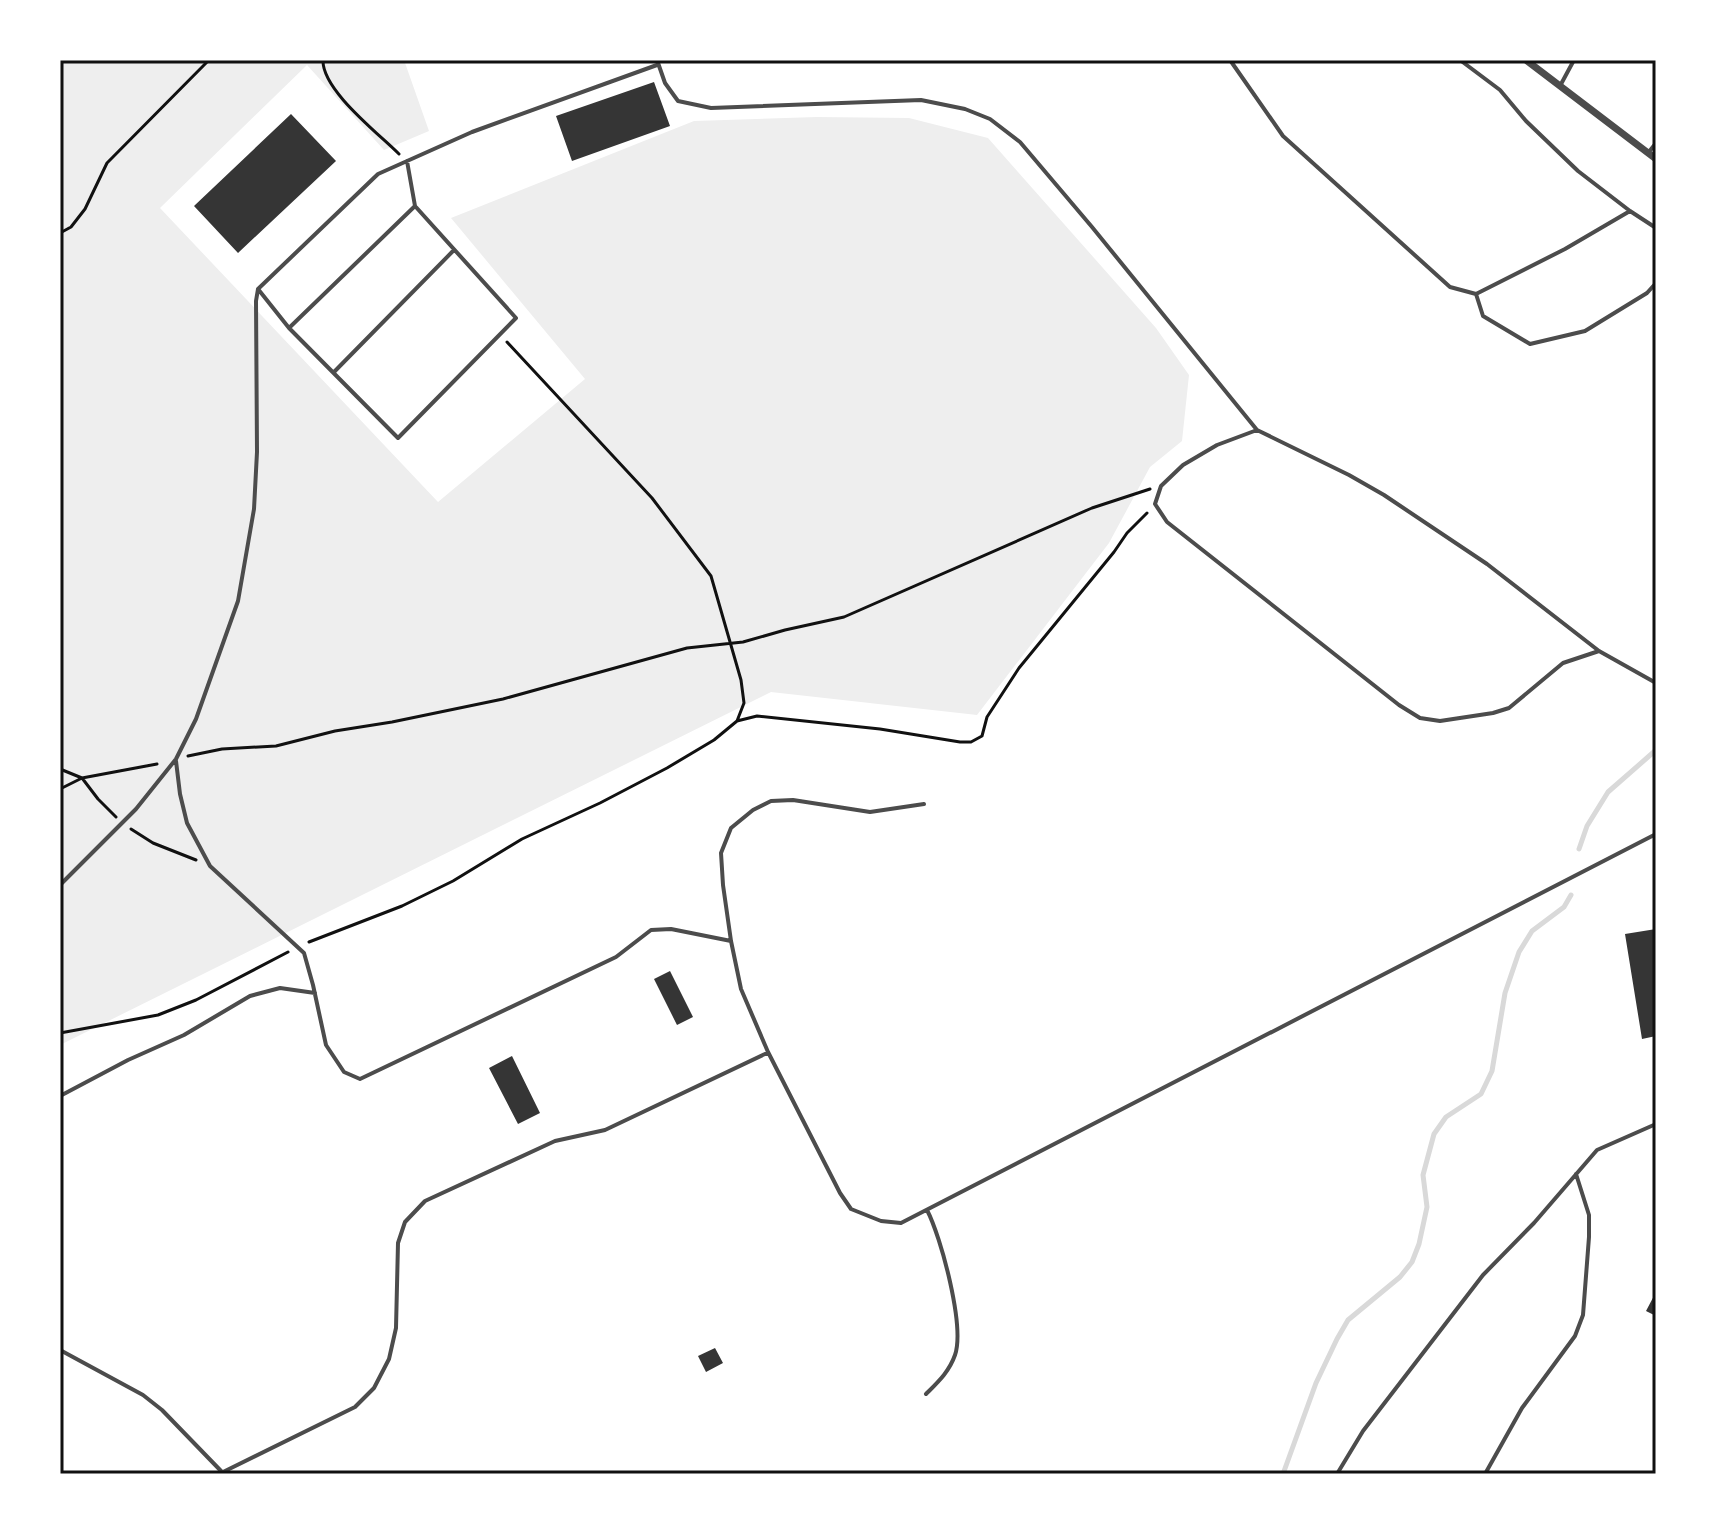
<svg xmlns="http://www.w3.org/2000/svg" width="1716" height="1534" viewBox="0 0 1716 1534" font-family="'Sofia Sans Condensed',sans-serif">
  <rect width="100%" height="100%" fill="#fff"/>
  <path fill="#eee" d="M 60,60 L 404,60 L 429,131 L 384,150 L 307,65 L 160,208 L 438,502 L 585,379 L 451,218 L 694,121 L 817,117 L 909,118 L 988,138 L 1156,328 L 1189,375 L 1182,441 L 1150,467 L 1109,543 L 977,715 L 771,692 L 60,1045 Z"/>
  <g fill="none" stroke-linecap="round" stroke-linejoin="round">
    <path stroke="#d9d9d9" stroke-width="5" d="M 1579,849 L 1587,826 L 1608,792 L 1656,750
      M 1283,1474 L 1316,1383 L 1337,1339 L 1348,1320 L 1400,1277 L 1412,1262 L 1419,1244 L 1427,1207 L 1423,1175 L 1434,1134 L 1446,1117 L 1481,1094 L 1492,1071 L 1505,993 L 1519,952 L 1532,931 L 1564,907 L 1571,895"/>
  </g>
  <path fill="#353535" d="M 654,82 L 670,126 L 572,161 L 556,116 Z
    M 291,114 L 336,161 L 238,253 L 194,206 Z
    M 1656,929 L 1656,1036 L 1642,1039 L 1625,934 Z
    M 670,971 L 693,1017 L 677,1025 L 654,979 Z
    M 512,1056 L 540,1113 L 518,1124 L 489,1068 Z
    M 1656,1292 L 1656,1316 L 1646,1311 Z
    M 715,1348 L 723,1363 L 706,1372 L 698,1356 Z"/>
  <g fill="none" stroke-linecap="round" stroke-linejoin="round">
    <path stroke="#111" stroke-width="3" d="M 323,60 C 322,90 378,133 399,154
      M 60,233 L 71,227 L 85,209 L 107,163 L 209,60
      M 737,721 L 757,716 L 880,729 L 960,742 L 971,742 L 982,736 L 987,717 L 1019,668 L 1114,552 L 1127,533 L 1147,513
      M 188,756 L 222,749 L 276,746 L 335,731 L 392,722 L 503,699 L 687,648 L 743,642 L 785,630 L 844,617 L 1092,508 L 1150,489
      M 60,769 L 82,778 L 157,764
      M 60,789 L 82,778 L 98,799 L 116,817
      M 131,829 L 153,843 L 196,860
      M 309,942 L 402,906 L 453,881 L 522,839 L 600,803 L 667,768 L 714,740 L 737,721 L 744,703 L 741,680 L 711,576 L 652,498 L 507,342
      M 60,1033 L 158,1015 L 196,1000 L 288,952"/>
    <path stroke="#4c4c4c" stroke-width="4" d="M 657,60 L 665,83 L 678,101 L 711,108 L 921,100 L 965,109 L 990,119 L 1020,142 L 1092,227 L 1257,430 L 1349,475 L 1384,495 L 1487,564 L 1599,651 L 1656,683
      M 1230,60 L 1283,136 L 1450,287 L 1476,294
      M 1460,60 L 1500,90 L 1526,121 L 1578,171 L 1630,211
      M 1560,86 L 1574,60
      M 1648,153 L 1656,143
      M 1656,228 L 1630,211 L 1565,249 L 1476,294 L 1483,316 L 1530,344 L 1585,331 L 1647,293 L 1656,283
      M 258,289 L 289,328 L 398,438 L 516,318 L 415,206 L 407,161
      M 289,328 L 415,206
      M 334,372 L 454,250
      M 1257,430 L 1217,445 L 1183,465 L 1161,486 L 1155,504 L 1167,522 L 1399,705 L 1420,718 L 1440,721 L 1493,713 L 1509,708 L 1563,663 L 1599,651
      M 176,761 L 180,794 L 187,823 L 210,866 L 304,953 L 313,985 L 326,1045 L 344,1072 L 360,1079 L 616,957 L 651,930 L 671,929 L 731,941
      M 924,804 L 870,812 L 793,800 L 771,801 L 753,810 L 731,828 L 721,853 L 723,885 L 731,941 L 741,989 L 768,1052 L 840,1193 L 851,1209 L 881,1221 L 901,1223 L 1656,834
      M 60,885 L 136,809 L 176,759 L 196,719 L 238,601 L 254,509 L 257,452 L 256,301 L 258,289 L 378,174 L 472,132 L 657,65
      M 60,1096 L 128,1060 L 184,1035 L 250,996 L 280,988 L 315,993
      M 60,1350 L 143,1395 L 162,1410 L 222,1472
      M 926,1394 C 938,1382 949,1372 955,1355 C 965,1326 941,1237 927,1210
      M 219,1474 L 355,1407 L 374,1388 L 389,1359 L 396,1328 L 398,1243 L 405,1222 L 425,1201 L 555,1141 L 605,1130 L 767,1053
      M 1337,1474 L 1363,1431 L 1483,1275 L 1534,1223 L 1597,1150 L 1656,1124
      M 1485,1474 L 1522,1408 L 1575,1336 L 1583,1315 L 1589,1237 L 1589,1215 L 1576,1174"/>
    <path stroke="#4c4c4c" stroke-width="7" d="M 1526,60 L 1656,159"/>
  </g>
  <rect width="1716" height="1534" fill="none" stroke="#ffffff" stroke-width="124"/>
  <rect x="62" y="62" width="1592" height="1410" fill="none" stroke="#111" stroke-width="3"/>
</svg>
